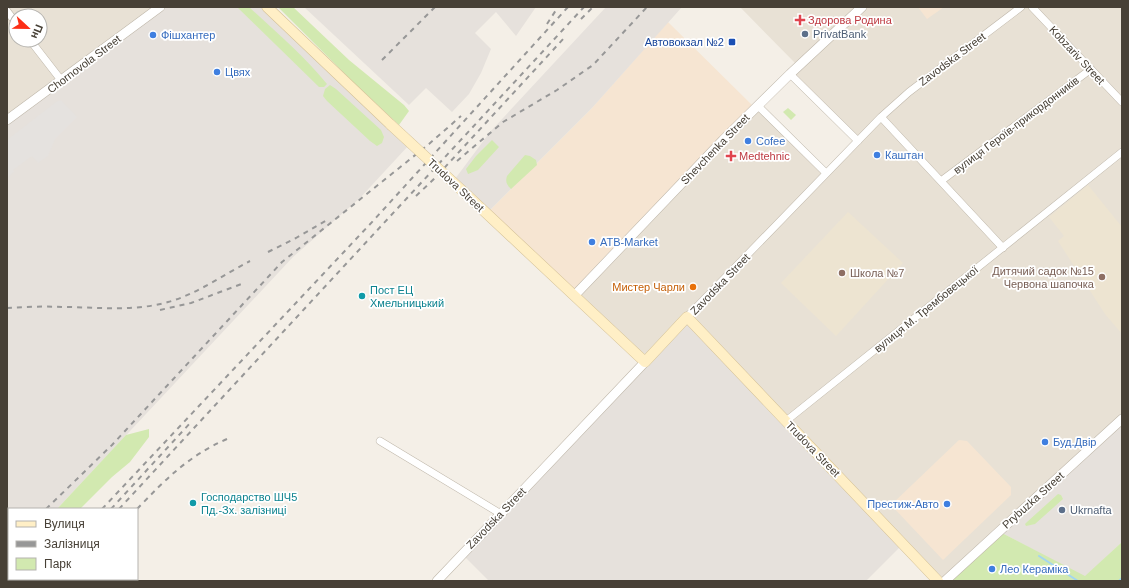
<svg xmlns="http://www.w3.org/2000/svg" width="1129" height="588" viewBox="0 0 1129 588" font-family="Arial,sans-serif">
  <rect width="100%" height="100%" fill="#f4efe7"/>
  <path fill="#e8e1d5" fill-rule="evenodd" d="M 7,7 L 155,7 L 7,117 ZM 16,16 L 40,16 L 40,40 L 16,40 Z
    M 740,7 L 857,7 L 796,64 Z
    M 866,7 L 1122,7 L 1122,415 L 941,580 L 688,313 L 645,357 L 579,295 L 758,110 L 822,173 L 857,136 L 794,74 Z"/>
  <path fill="#f6e5d2" d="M 918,7 L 944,7 L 927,19 Z
    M 668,22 L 753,106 L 574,291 L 489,211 L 592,108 Z
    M 959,440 L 967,441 L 1011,487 L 1011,495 L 943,560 L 891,505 Z"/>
  <path fill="#e6e1dc" d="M 165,7 L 263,7 L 409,145 L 360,198 L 293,257 L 57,509 L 9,509 L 9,561 L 7,563 L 7,124 Z
    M 304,7 L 536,7 L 516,36 L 496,12 L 475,33 L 491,49 L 481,73 L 469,94 L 452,112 L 426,88 L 409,105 Z
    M 606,7 L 682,7 L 592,108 L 489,211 L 455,179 L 490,132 Z
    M 687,317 L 903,544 L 866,581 L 489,581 L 462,554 Z
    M 1122,423 L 1122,542 L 1085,577 L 1002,533 Z"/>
  <path fill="#ede4d1" d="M 1088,185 L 1122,227 L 1122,334 L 1105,314 L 1058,241 L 1064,236 L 1049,217 Z
    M 848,212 L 903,263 L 836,336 L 781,283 Z"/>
  <path fill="#d2e9b0" d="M 237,7 L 249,7 C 276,32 304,56 327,84 L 324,87 L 319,87 Z
    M 278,7 L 293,7 L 349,60 L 404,105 L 409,111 L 399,125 L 354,83 Z
    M 330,85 L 336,89 L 381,130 L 384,137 L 382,143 L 377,146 L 370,141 L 327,101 L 323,96 L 325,89 Z
    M 788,108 L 796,115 L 791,120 L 783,112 Z
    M 492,140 L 499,147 L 478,170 L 468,174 L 466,169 L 476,156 Z
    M 525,155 L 530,156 L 536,160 L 537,165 L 511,189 C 507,185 505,182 507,176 Z
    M 149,429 L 149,437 L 130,462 L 112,477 L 80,509 L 57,509 L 126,435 Z
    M 1058,494 L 1061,495 L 1063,499 L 1035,524 L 1026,526 L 1025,524 L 1027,522 Z
    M 1002,533 L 1085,576 L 1122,542 L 1122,581 L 949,581 Z"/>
  <path fill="#e5e2df" d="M 61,100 L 77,117 L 55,139 L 48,156 L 38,163 L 32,156 L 13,170 L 14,172 L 7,178 L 7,140 L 56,102 Z"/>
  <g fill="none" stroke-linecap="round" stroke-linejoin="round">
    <path stroke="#a3d5f1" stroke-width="2" d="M 1039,556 L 1078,581
      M 1119,581 L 1122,578"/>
    <g stroke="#bfb7aa" stroke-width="8">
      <path id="minor" d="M 1032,7 L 1122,102
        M 7,11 L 16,23
        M 30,40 L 61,80
        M 790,74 L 858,141
        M 758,106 L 826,173
        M 881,117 L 1003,248
        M 941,181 L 1091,69
        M 687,317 L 881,117 L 909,92 L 1021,7
        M 786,421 L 1122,152
        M 380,441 L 501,514"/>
    </g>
    <g stroke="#bfb7aa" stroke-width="10">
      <path id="tertiary" d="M 7,120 L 160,7
        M 575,295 L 723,140 L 790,74 L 862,7
        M 437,581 L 645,362
        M 945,581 L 1122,419"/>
    </g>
    <g stroke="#d4c197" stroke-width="11">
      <path id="secondary" d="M 267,7 L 391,125
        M 468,196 L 645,362 L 687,317 L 938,581"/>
    </g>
    <use href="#minor" stroke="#fff" stroke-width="7"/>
    <use href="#tertiary" stroke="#fff" stroke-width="9"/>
    <use href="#secondary" stroke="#ffefc6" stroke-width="10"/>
    <path stroke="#979797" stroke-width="2" stroke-dasharray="5 5" stroke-linecap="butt" d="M 581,19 L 593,7
      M 547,24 L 558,7
      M 382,60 L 435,7
      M 457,161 L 503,122 L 557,90 L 593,65 L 647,7
      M 416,196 L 435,178 L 565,37
      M 268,252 L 296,238 L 327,220
      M 7,308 C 25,307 44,306 62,307 C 98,307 133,312 168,302 C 195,295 225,274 250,261
      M 160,310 L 191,303 L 244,283
      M 46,509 L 112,445 L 282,262 L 429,144 L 461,116
      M 102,509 L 373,221 L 568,7
      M 111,509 L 192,421
      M 119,509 L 584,7
      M 137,509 C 166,479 188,456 227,439
      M 7,537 L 9,536
      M 7,547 L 9,545
      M 35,581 L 37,579
      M 44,581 L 45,579
      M 52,581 L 54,579"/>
    <g stroke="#d4c197" stroke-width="11" stroke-linecap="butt">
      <path id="secondary-bridge" d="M 391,125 L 468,196"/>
    </g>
    <use href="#secondary-bridge" stroke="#ffefc6" stroke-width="10"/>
  </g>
  <g fill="#e0444e" stroke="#fff" stroke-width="1.5">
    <path d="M798 14h4v4h4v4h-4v4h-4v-4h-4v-4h4z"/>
    <path d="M729 150h4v4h4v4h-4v4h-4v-4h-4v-4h4z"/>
  </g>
  <g fill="#5c6f8a" stroke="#fff" stroke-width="1.5">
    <circle cx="805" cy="34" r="4"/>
    <circle cx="1062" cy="510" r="4"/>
  </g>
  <g fill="#3f7fe0" stroke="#fff" stroke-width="1.5">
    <circle cx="153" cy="35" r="4"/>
    <circle cx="217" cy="72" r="4"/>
    <circle cx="748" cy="141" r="4"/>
    <circle cx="877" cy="155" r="4"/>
    <circle cx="592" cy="242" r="4"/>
    <circle cx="1045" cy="442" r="4"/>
    <circle cx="947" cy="504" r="4"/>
    <circle cx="992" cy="569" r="4"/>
  </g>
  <rect fill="#1a4fb4" stroke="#fff" stroke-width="1.5" x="728" y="38" width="8" height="8" rx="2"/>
  <g fill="#8d6e63" stroke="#fff" stroke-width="1.5">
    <circle cx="842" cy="273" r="4"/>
    <circle cx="1102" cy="277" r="4"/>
  </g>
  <circle fill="#e8710a" stroke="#fff" stroke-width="1.5" cx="693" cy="287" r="4"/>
  <g fill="#0f9aa8" stroke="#fff" stroke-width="1.5">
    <circle cx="362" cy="296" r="4"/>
    <circle cx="193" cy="503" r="4"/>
  </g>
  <g text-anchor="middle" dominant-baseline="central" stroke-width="3.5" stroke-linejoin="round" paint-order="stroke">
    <g font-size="11" fill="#be3a42" stroke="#fff" text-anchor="start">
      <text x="808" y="20">Здорова Родина</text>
      <text x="739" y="156">Medtehnic</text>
    </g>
    <g font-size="11" fill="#4e5e75" stroke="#fff" text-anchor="start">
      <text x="813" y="34">PrivatBank</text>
      <text x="1070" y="510">Ukrnafta</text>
    </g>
    <g font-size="11" fill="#366cbe" stroke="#fff" text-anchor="start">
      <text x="161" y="35">Фішхантер</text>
      <text x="225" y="72">Цвях</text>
      <text x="756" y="141">Cofee</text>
      <text x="885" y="155">Каштан</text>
      <text x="600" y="242">ATB-Market</text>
      <text x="1053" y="442">Буд.Двір</text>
      <text x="939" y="504" text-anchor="end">Престиж-Авто</text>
      <text x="1000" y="569">Лео Кераміка</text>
    </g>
    <g font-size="11" fill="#164399" stroke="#fff" text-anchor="end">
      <text x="724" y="42">Автовокзал №2</text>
    </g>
    <g font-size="11" fill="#474036" stroke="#fff">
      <text transform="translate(1077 55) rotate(47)">Kobzariv Street</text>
      <text transform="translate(952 59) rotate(-37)">Zavodska Street</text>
      <text transform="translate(84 64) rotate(-37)">Chornovola Street</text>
      <text transform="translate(1016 125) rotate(-37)">вулиця Героїв-прикордонників</text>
      <text transform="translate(715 149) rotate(-46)">Shevchenka Street</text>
      <text transform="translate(456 185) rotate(43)">Trudova Street</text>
      <text transform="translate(720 284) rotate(-46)">Zavodska Street</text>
      <text transform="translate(926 309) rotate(-39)">вулиця М. Трембовецької</text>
      <text transform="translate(813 449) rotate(46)">Trudova Street</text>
      <text transform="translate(1033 500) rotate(-42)">Prybuzka Street</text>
      <text transform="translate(496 518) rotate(-46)">Zavodska Street</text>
    </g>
    <g font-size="11" fill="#785e54" stroke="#fff" text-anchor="end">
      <text x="1094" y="271">Дитячий садок №15<tspan x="1094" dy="13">Червона шапочка</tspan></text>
      <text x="850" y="273" text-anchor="start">Школа №7</text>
    </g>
    <g font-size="11" fill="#c56008" stroke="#fff" text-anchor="end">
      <text x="685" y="287">Мистер Чарли</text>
    </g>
    <g font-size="11" fill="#0d838f" stroke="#fff" text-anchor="start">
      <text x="370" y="290">Пост ЕЦ<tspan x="370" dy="13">Хмельницький</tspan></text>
      <text x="201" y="497">Господарство ШЧ5<tspan x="201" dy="13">Пд.-Зх. залізниці</tspan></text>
    </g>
  </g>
  <rect width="1129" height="588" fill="none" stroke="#474036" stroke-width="16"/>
  <rect x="8" y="508" width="130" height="72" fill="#ffffff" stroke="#b5b3af"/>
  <rect x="16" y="521" width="20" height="6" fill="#ffefc6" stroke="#b5b3af"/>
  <text x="44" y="528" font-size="12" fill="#474036">Вулиця</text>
  <rect x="16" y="541" width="20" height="6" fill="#979797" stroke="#b5b3af"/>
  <text x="44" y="548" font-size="12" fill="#474036">Залізниця</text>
  <rect x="16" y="558" width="20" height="12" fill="#d2e9b0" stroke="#b5b3af"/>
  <text x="44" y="568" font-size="12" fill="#474036">Парк</text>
  <g transform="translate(28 28) rotate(112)"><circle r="19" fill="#ffffff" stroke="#b5b3af"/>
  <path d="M0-3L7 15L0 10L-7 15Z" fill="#fc2e16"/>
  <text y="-6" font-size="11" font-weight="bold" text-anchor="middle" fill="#474036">Пн</text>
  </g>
</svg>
